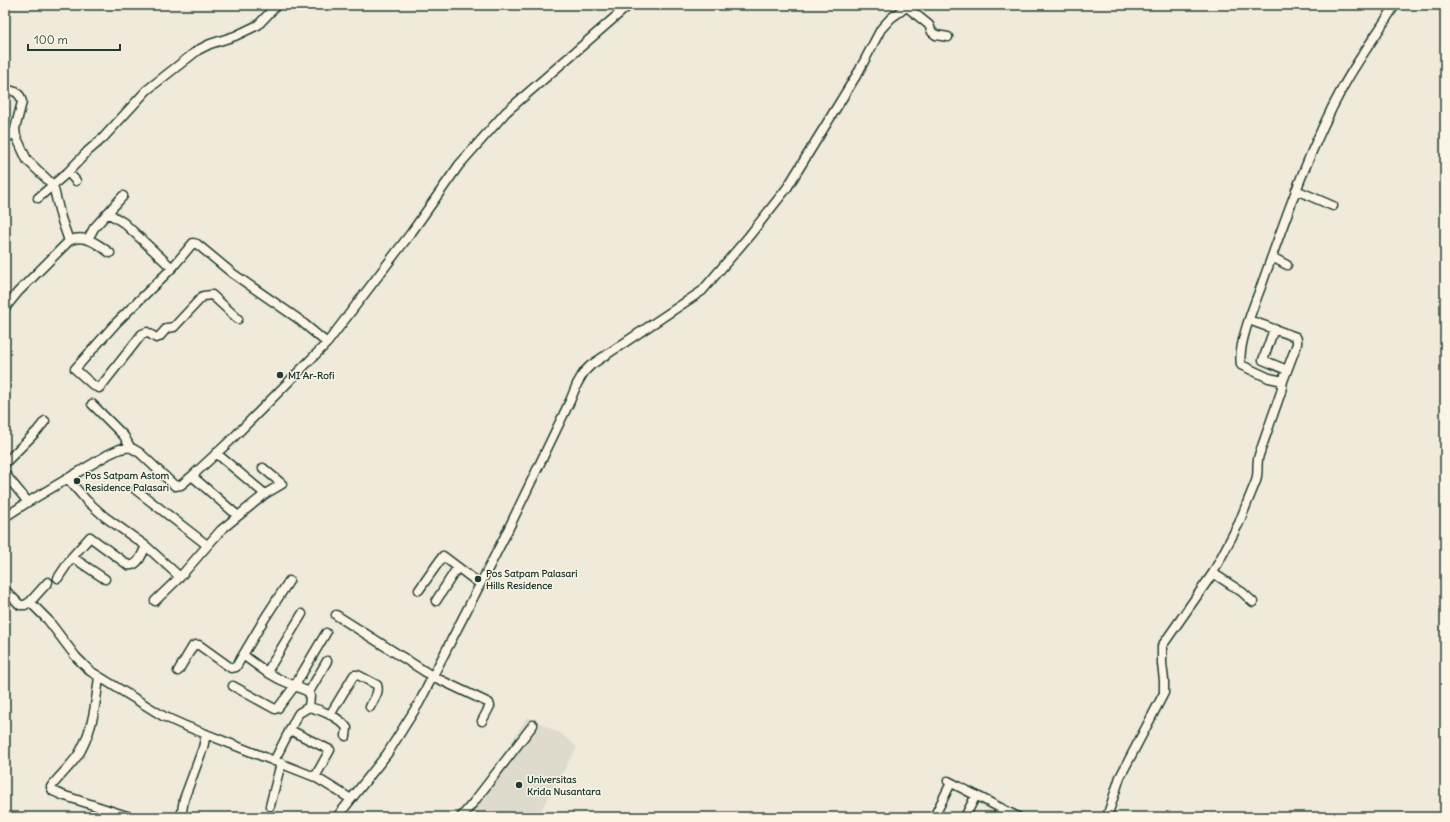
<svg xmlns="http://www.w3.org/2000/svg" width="1450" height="822" viewBox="0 0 1450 822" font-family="Delius,sans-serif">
  <rect width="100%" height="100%" fill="#efeada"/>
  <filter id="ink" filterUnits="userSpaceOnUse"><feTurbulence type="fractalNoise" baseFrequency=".025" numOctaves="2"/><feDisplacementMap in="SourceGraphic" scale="8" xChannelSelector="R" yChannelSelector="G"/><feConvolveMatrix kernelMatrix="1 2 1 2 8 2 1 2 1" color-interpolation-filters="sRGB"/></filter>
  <g filter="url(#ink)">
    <path fill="#dedbcc" d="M 527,717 L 560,733 L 577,747 L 537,817 L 455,817 L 497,766 Z"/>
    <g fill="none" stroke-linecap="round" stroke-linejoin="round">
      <g stroke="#1f3d34" stroke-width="11">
        <path id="minor" d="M 907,7 L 929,25 L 932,32 L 936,35 L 948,37
          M 5,89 L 16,92 L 20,96 L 22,102 L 15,129 L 16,136 L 27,160 L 53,185 L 61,218 L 69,241
          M 5,140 L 15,131
          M 68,172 L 76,181
          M 1296,190 L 1333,206
          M 38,198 L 68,172 L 88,151 L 103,138 L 147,90 L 198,50 L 210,44 L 235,36 L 258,25 L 277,5
          M 108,213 L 124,223 L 172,268 L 193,243 L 197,244 L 232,273 L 297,318 L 327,343
          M 88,239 L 94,228 L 123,196
          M 1272,257 L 1287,265
          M 172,268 L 117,322 L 75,369 L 94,386 L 99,388 L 102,385 L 142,334 L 147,332 L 156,338 L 159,337 L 167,328 L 174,327 L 203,296 L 212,295 L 238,319
          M 5,308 L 18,292 L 69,241 C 84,233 98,244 110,253
          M 1249,320 L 1296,337 L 1297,339 L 1297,344 L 1283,381
          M 1274,329 L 1263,360 L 1287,370
          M 92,404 L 124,436 L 130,447
          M 216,453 L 265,494
          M 5,463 L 37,431 L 45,421
          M 5,474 L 28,502 L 5,517
          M 192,476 L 238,516
          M 68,479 L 86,500 L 105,517 L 146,546 L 180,577 L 221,530 L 265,494 L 282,484 L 263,468
          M 136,490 L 207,545
          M 28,502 L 109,454 L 120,449 L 130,447 L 140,453 L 175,486 L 181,485 L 192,476 L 231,440 L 327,343 L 411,233 L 459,165 L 506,112 L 629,5
          M 72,557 L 105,579
          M 1213,573 L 1242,592 L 1253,602
          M 58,578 L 72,557 L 90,537 L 128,565 C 138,567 142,554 146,546
          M 5,590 L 20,605 L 25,605 L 30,602 L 48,582
          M 419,590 L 443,556 L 480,584
          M 155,601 L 180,577
          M 436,601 L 457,568
          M 30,602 L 48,620 L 76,657 L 90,671 L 163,716 L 183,725 L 315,777 L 351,799
          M 336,615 L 432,676 L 489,703 L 490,706 L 482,721
          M 243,655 L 265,618 L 289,581
          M 178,671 L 193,646 L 196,645 L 199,645 L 231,668 L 236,667 L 243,655 L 265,671 L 279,679 L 309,692 L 310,696 L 309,707
          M 267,672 L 302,614
          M 99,677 C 96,702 93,728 81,750 C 76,761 59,776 51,787 L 53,791 L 62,795 L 130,817
          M 233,686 L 275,709 L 278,708 L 294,687 L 326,633
          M 309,692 L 327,661
          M 330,715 L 354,675 L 358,675 L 377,685 C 380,693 373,700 370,707
          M 290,730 L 330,750 L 315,777
          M 274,761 L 297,716 L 299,713 L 309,707 C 322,710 339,717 347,728 L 346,736
          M 948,781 L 1018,817
          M 270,806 L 281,763
          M 181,817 L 184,799 L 203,748 L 206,734
          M 337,817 L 387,754 L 419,703 L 505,536 L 570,401 L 577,384 L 584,372 L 591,365 L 702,291 L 749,236 L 787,188 L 859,71 L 881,29 L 891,18 L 909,5
          M 461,817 L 473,803 L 533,725
          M 934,817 L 951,783
          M 965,817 L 976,795
          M 997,817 L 1001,808
          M 1107,817 L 1120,777 L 1164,693 L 1164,680 L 1162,664 L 1162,646 L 1213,573 L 1239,523 L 1256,481 C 1259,472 1256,464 1259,455 L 1281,392 L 1283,381 L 1269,378 L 1241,365 C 1237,345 1255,303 1262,284 C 1286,217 1309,149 1343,87 C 1358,59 1378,33 1395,5"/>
      </g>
      <use href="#minor" stroke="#fcf5e5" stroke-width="8"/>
    </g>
  </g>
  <g fill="#1f3d34" stroke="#fcf5e5" stroke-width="1.5">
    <circle cx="280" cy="375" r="4"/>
    <circle cx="77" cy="481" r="4"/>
    <circle cx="478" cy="579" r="4"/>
    <circle cx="519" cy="785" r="4"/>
  </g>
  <g text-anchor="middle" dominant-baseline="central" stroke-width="3" stroke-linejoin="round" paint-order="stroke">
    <g font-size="10" font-weight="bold" fill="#1f3d34" stroke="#fcf5e5" text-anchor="start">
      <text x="288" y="375">MI Ar-Rofi</text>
      <text x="85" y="475">Pos Satpam Astom<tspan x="85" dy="12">Residence Palasari</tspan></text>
      <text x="486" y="573">Pos Satpam Palasari<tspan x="486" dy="12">Hills Residence</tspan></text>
      <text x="527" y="779">Universitas<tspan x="527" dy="12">Krida Nusantara</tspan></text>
    </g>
  </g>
  <rect width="1450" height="822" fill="none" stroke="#fcf5e5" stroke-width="20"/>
  <rect x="10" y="10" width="1430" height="802" fill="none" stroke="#1f3d34" stroke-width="1.5" filter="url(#ink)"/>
  <path d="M28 44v6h92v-6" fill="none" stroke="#1f3d34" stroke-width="2"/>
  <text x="34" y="44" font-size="12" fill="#1f3d34" stroke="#fcf5e5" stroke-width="3" paint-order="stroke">100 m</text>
</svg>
